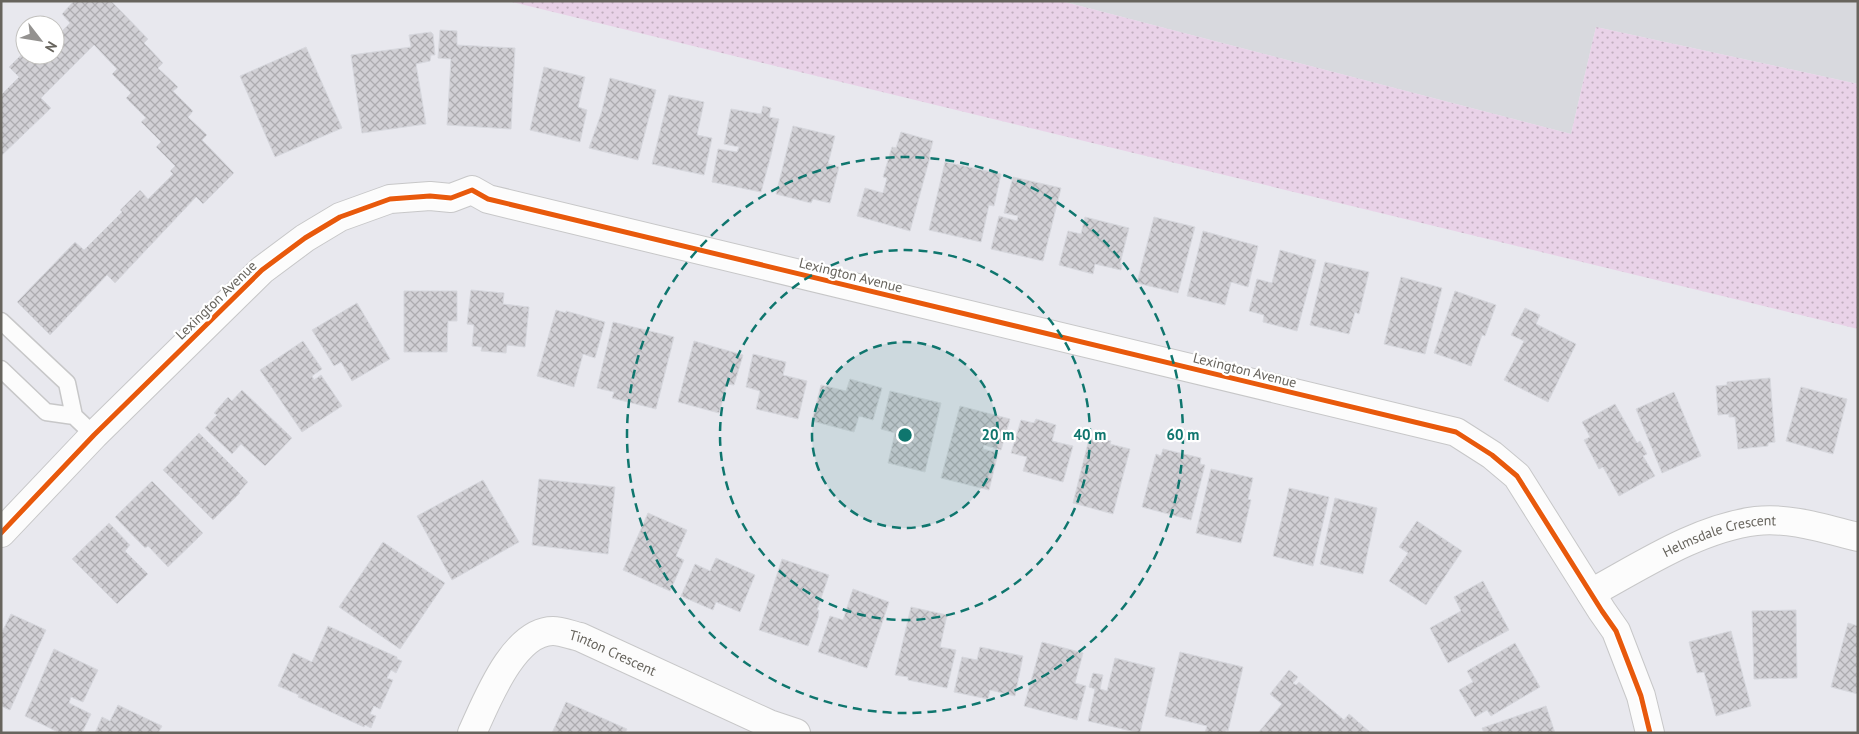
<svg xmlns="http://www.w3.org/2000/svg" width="1859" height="734" viewBox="0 0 1859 734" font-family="'PT Sans',sans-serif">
  <defs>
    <pattern id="grass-dots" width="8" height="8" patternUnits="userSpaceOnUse" patternTransform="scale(1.25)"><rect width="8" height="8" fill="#e9d2e8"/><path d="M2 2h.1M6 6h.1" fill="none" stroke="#c1aebf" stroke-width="1.8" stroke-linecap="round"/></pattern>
    <pattern id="building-cross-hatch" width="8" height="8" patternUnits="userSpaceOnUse" patternTransform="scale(1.25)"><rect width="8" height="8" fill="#d1d0d5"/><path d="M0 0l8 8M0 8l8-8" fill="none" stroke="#adacb0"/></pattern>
  </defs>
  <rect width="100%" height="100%" fill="#e8e8ee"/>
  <path fill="#d8d9de" d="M 1061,1 L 1858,1 L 1858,84 L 1596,27 L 1571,134 Z"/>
  <path fill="url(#grass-dots)" d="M 508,1 L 1061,1 L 1571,134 L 1596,27 L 1858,84 L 1858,329 Z"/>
  <path fill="url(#building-cross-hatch)" stroke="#d7d8de" d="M 74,1 L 111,1 L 148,39 L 144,43 L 163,63 L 158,68 L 178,87 L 173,91 L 193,111 L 188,117 L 207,135 L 202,140 L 234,173 L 203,204 L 196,197 L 115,283 L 107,275 L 50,335 L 17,302 L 75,242 L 84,250 L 122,212 L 120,210 L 140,190 L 148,199 L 173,174 L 170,171 L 175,166 L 156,147 L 161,142 L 141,122 L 146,118 L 126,98 L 131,93 L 112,74 L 117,69 L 94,45 L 41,98 L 51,108 L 1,156 L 1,95 L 19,77 L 9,67 L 25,51 L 25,55 L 55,55 L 55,38 L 70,23 L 62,14 Z
    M 440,30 L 457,31 L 457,45 L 515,48 L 511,129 L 447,125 L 451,59 L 438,58 Z
    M 431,32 L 433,34 L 435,55 L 431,55 L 430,61 L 416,64 L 426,124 L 362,133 L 351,55 L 411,47 L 409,35 Z
    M 306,47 L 342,128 L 275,157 L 240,76 Z
    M 544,67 L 585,77 L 578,107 L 587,110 L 580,142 L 530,130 Z
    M 610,78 L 656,90 L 638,160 L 589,148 L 601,114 Z
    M 669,95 L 704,102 L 697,135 L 712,138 L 704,175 L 652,164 Z
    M 763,106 L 771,108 L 769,117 L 779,119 L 771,155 L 761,192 L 712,182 L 718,149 L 737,152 L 739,147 L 724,144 L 731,109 L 761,114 Z
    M 793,126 L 835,136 L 828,164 L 839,167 L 830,203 L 813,199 L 811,203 L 776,194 Z
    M 901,132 L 933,141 L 929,156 L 930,157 L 910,231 L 857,216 L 865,188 L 883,193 L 887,178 L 883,177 L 892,147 L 896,148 Z
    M 945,162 L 1001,174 L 994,206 L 989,205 L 981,242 L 929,230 Z
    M 1013,177 L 1061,188 L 1043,261 L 991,249 L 999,216 L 1017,221 L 1018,216 L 1004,213 Z
    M 1085,217 L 1129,228 L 1120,264 L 1122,265 L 1121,270 L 1095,264 L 1093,274 L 1059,265 L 1068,231 L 1081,234 Z
    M 1154,217 L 1195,227 L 1178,293 L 1137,283 Z
    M 1203,231 L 1258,246 L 1248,287 L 1231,282 L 1225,305 L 1187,296 Z
    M 1280,250 L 1316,260 L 1297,331 L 1263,322 L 1264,315 L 1249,311 L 1257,279 L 1272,283 Z
    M 1325,262 L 1369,272 L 1359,314 L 1355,312 L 1349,334 L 1310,325 Z
    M 1401,277 L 1442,288 L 1425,354 L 1384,344 Z
    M 471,290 L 504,293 L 503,304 L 529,307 L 525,347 L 507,345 L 506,353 L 481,351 L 482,347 L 472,346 L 474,325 L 467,324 Z
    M 404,291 L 457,291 L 457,321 L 448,321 L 447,352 L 404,352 Z
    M 1455,291 L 1496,305 L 1485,336 L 1482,335 L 1471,366 L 1434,353 Z
    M 357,303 L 390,359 L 352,381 L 341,362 L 334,366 L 312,330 Z
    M 1525,308 L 1540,315 L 1536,324 L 1576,344 L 1548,402 L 1504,380 L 1524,341 L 1511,335 Z
    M 556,310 L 566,313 L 566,311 L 605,322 L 595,358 L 583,354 L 574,387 L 537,376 Z
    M 613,322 L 674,337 L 656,409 L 612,398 L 614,392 L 597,388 Z
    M 303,341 L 322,369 L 312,376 L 314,380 L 321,375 L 342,406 L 302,432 L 260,370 Z
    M 694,341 L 743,355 L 734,385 L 727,384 L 719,413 L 678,402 Z
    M 753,354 L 786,362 L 783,375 L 807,381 L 798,419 L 756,409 L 760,391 L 746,387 Z
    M 1770,378 L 1775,442 L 1768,443 L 1768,446 L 1738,449 L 1735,417 L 1729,417 L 1729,414 L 1718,415 L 1716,386 L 1727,385 L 1727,382 Z
    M 850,379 L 882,388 L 873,420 L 859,416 L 854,432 L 812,421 L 821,385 L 846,391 Z
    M 1801,387 L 1847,399 L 1833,454 L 1786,441 Z
    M 242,390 L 292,438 L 265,466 L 241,444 L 232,454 L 205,428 L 217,415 L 214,413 L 228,397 L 232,401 Z
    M 890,391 L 941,403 L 925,472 L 888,463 L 895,433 L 881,429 Z
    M 1674,392 L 1701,456 L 1662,473 L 1636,409 Z
    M 1615,404 L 1637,443 L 1640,441 L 1647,454 L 1643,456 L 1655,476 L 1619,496 L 1603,467 L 1599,469 L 1584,440 L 1590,437 L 1582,422 Z
    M 960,406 L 1010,419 L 1001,450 L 984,445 L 983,449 L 998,453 L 989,490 L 941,478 Z
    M 1036,419 L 1056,425 L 1052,441 L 1073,446 L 1063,482 L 1023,471 L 1027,457 L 1011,453 L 1021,420 L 1034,423 Z
    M 199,433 L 248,482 L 239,492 L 240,493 L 213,520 L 163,470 Z
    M 1098,438 L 1111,441 L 1110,444 L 1130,449 L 1113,514 L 1073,503 L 1089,439 L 1097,441 Z
    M 1163,449 L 1201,458 L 1200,464 L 1205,465 L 1191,520 L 1142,507 L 1156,454 L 1161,456 Z
    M 1211,469 L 1253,478 L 1248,499 L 1251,500 L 1241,543 L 1196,533 Z
    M 539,479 L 615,487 L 608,554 L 532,545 Z
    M 483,480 L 519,542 L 452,580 L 417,516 Z
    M 152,481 L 203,533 L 168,567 L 148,546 L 145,548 L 115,517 Z
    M 1289,488 L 1329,497 L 1313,566 L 1273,556 Z
    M 1335,498 L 1377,508 L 1363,574 L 1320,564 Z
    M 648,513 L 687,530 L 676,556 L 684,560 L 670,591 L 623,570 Z
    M 1417,521 L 1462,551 L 1426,605 L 1389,581 L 1408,553 L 1399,547 Z
    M 109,523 L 130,545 L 125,551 L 148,574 L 117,604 L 72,559 Z
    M 383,542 L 445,583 L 400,649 L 339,607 Z
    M 716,558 L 755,575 L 740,612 L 716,602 L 713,610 L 681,596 L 695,564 L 710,571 Z
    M 782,559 L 829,575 L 817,610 L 819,610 L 818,618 L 808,646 L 759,630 Z
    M 1483,581 L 1509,630 L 1448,663 L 1430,628 L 1461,611 L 1454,597 Z
    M 853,589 L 889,602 L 867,668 L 818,652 L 830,616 L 843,620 Z
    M 911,607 L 947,615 L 940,647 L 956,650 L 947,688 L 908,680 L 908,677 L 895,675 Z
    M 1796,610 L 1797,678 L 1754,679 L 1752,611 Z
    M 11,614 L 46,630 L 10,710 L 1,706 L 1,634 Z
    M 1848,623 L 1858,626 L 1858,694 L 1831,687 Z
    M 328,626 L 397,657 L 397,659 L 402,661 L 396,673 L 391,670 L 387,678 L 393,680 L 380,709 L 374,706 L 370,714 L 376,716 L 371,728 L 365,725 L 364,727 L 298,697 L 299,695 L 278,686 L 293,653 L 312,662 Z
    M 1731,631 L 1751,706 L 1716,716 L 1704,672 L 1697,673 L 1689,642 Z
    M 1042,642 L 1083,653 L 1075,683 L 1086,686 L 1077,720 L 1024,706 Z
    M 1515,643 L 1540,687 L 1491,716 L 1487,710 L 1475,717 L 1459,690 L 1473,682 L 1467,671 Z
    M 980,647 L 1023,656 L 1015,696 L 990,690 L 988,699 L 954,692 L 962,657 L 977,660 Z
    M 54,649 L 98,670 L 83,702 L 71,697 L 69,703 L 91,714 L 82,733 L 60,733 L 25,716 Z
    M 1180,652 L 1243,667 L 1228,731 L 1226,730 L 1225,733 L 1205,733 L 1207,726 L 1165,716 Z
    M 1115,658 L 1155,668 L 1140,733 L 1088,721 L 1095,689 L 1089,687 L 1093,673 L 1103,675 L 1100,689 L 1107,691 Z
    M 1289,670 L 1298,677 L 1293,683 L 1296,685 L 1299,682 L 1344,720 L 1349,714 L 1371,733 L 1258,733 L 1282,704 L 1270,694 Z
    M 566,702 L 627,729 L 625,733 L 552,733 Z
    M 118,705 L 162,726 L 158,733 L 95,733 L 102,717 L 110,721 Z
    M 1546,706 L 1555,733 L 1484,733 L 1482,728 Z"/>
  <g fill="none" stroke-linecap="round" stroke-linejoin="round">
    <g stroke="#c7c7c8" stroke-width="19">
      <path id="lane" d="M 1,321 L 67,383 L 74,416 L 94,435
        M 1,369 L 46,412 L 74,416"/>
    </g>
    <g stroke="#c7c7c8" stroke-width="30">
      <g id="street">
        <path d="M 1,533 L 94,435 L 262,270 L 305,238 L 340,217 L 390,199 L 430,196 L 451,198 L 472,190 L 488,199 L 1456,432 L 1492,455 L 1517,476 L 1602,611 L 1616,631 L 1641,696 L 1650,733"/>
        <path id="s1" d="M 1591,593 C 1641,566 1698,528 1756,521 C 1789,517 1825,529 1858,537"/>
        <path id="s2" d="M 472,733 C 486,703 513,631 553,631 C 561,631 571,635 580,637 L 769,724 L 796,733"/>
      </g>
    </g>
    <use href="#lane" stroke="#fcfcfc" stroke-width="16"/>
    <use href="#street" stroke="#fcfcfc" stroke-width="28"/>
    <g stroke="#fff" stroke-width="8">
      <path id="cycleway" d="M 1,533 L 94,435 L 262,270 L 305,238 L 340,217 L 390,199 L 430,196 L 451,198 L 472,190 L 488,199 L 1456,432 L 1492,455 L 1517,476 L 1602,611 L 1616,631 L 1641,696 L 1650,733"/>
    </g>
    <use href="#cycleway" stroke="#e8590c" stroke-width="5"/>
  </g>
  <circle cx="905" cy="435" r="93" fill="#0f766e" fill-opacity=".12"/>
  <g fill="none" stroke="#0f766e" stroke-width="2.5" stroke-dasharray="9 6">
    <circle cx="905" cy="435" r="93"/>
    <circle cx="905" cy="435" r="185"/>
    <circle cx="905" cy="435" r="278"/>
  </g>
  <g text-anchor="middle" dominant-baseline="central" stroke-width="4.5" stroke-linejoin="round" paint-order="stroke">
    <g font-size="14" fill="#67645d" stroke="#fff">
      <text transform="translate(851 275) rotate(14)">Lexington Avenue</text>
      <text transform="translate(216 300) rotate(-44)">Lexington Avenue</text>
      <text transform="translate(1245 370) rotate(14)">Lexington Avenue</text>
      <text stroke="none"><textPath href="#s1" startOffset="142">Helmsdale Crescent</textPath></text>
      <text stroke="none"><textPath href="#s2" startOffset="200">Tinton Crescent</textPath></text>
    </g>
  </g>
  <circle cx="905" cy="435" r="8" fill="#0f766e" stroke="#fff" stroke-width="2.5"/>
  <g font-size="15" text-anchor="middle" font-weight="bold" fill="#0f766e" stroke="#fff" stroke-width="4.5" stroke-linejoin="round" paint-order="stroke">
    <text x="998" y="440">20 m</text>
    <text x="1090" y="440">40 m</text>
    <text x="1183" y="440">60 m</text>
  </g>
  <rect width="1859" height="734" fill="none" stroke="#67645d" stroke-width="5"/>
  <g transform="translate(40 40) rotate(121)"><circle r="24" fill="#ffffff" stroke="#c2c1be"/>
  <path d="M0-4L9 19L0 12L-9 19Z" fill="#949290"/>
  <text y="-8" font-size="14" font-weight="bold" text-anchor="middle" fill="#67645d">N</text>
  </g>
</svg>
